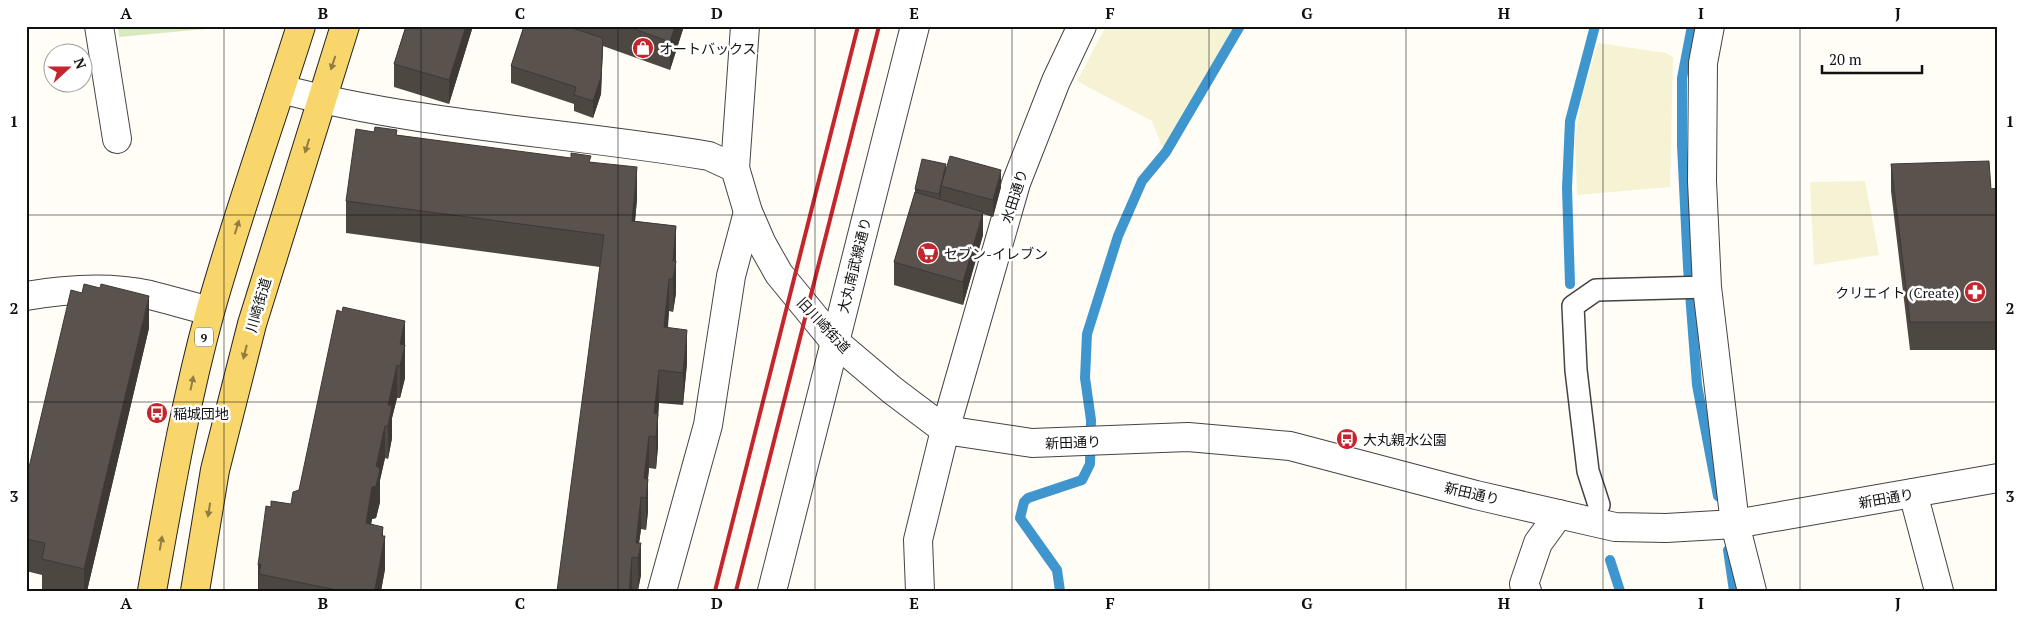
<svg xmlns="http://www.w3.org/2000/svg" width="2024" height="617" viewBox="0 0 2024 617" font-family="'PT Serif','Noto Sans JP',serif">
  <rect width="100%" height="100%" fill="#fffdf5"/>
  <path fill="#f6f3d4" d="M 1106,26 L 1235,26 L 1163,149 L 1152,121 L 1077,81 Z
    M 1598,43 L 1666,53 L 1673,57 L 1670,187 L 1577,195 L 1575,139 L 1581,100 Z
    M 1865,181 L 1879,255 L 1814,265 L 1810,182 Z"/>
  <path fill="#d5ebbd" d="M 118,26 L 237,26 L 119,37 Z"/>
  <g fill="none" stroke-linecap="round" stroke-linejoin="round">
    <path stroke="#3f96cf" stroke-width="10" d="M 1692,26 L 1682,78 L 1682,145 L 1688,267 L 1697,385 L 1718,496
      M 1570,284 L 1567,188 L 1570,121 L 1595,26
      M 1728,550 L 1734,591
      M 1610,560 L 1620,591
      M 1060,591 L 1057,570 L 1020,518 L 1024,502 L 1028,498 L 1082,480 L 1090,464 L 1091,420 L 1085,378 L 1087,334 L 1118,236 L 1142,181 L 1166,152 L 1240,26"/>
    <g stroke="#444" stroke-width="24">
      <path id="pedestrian" d="M 1599,505 L 1588,471 L 1576,370 L 1573,306 L 1596,290 L 1707,287"/>
    </g>
    <g stroke="#444" stroke-width="30">
      <path id="minor" d="M 99,26 L 117,139
        M 1710,26 L 1703,63 L 1702,181 L 1707,287 L 1735,524 L 1752,591
        M 735,168 L 745,26
        M 26,296 C 67,289 109,286 150,295 C 170,300 190,306 210,311
        M 945,430 L 1016,183 L 1056,81 L 1082,26
        M 1913,493 L 1939,591
        M 662,591 L 708,425 L 731,276 L 748,212
        M 772,591 L 915,26
        M 1527,591 L 1524,584 L 1538,543 L 1559,514"/>
    </g>
    <g stroke="#444" stroke-width="30">
      <path id="tertiary" d="M 281,89 C 421,126 566,132 709,156 L 735,168 L 748,212 L 762,244 L 779,274 L 834,341 L 892,390 L 945,430 L 1032,443 L 1188,437 L 1290,446 L 1476,495 L 1615,527 L 1666,528 L 1735,524 L 1998,478
        M 920,591 L 918,540 L 945,430"/>
    </g>
    <g stroke="#222" stroke-width="30">
      <path id="primary" d="M 152,591 C 169,497 185,403 210,312 C 237,216 271,121 301,26
        M 195,591 L 215,470 L 252,324 L 345,26"/>
    </g>
    <use href="#pedestrian" stroke="#fff" stroke-width="21"/>
    <use href="#minor" stroke="#fff" stroke-width="28"/>
    <use href="#tertiary" stroke="#fff" stroke-width="28"/>
    <use href="#primary" stroke="#f9d66b" stroke-width="28"/>
    <path stroke="#c4262e" stroke-width="4" d="M 715,591 L 858,26
      M 736,591 L 879,26"/>
  </g>
  <path fill="#4d4742" d="M 406,26 L 473,26 L 449,104 L 394,87 L 394,64 Z
    M 524,26 L 684,26 L 670,70 L 603,46 L 601,94 L 593,118 L 574,111 L 574,104 L 511,83 L 511,66 Z
    M 397,135 L 591,162 L 637,199 L 635,221 L 676,226 L 676,293 L 673,312 L 669,311 L 668,328 L 687,363 L 683,405 L 659,403 L 658,417 L 658,446 L 656,469 L 649,468 L 648,479 L 648,511 L 646,530 L 641,529 L 639,543 L 641,575 L 638,590 L 632,589 L 600,267 L 346,233 L 346,201 Z
    M 1891,164 L 1991,189 L 1998,188 L 1998,350 L 1910,350 L 1891,191 Z
    M 946,169 L 1001,187 L 993,217 L 983,214 L 983,235 L 963,305 L 894,285 L 894,262 L 915,192 L 915,189 Z
    M 82,293 L 149,328 L 87,591 L 42,591 L 42,575 L 26,571 L 26,480 Z
    M 342,312 L 405,321 L 405,378 L 400,398 L 397,398 L 392,418 L 392,438 L 388,459 L 385,458 L 380,480 L 380,502 L 376,518 L 372,519 L 371,524 L 383,536 L 385,569 L 381,591 L 258,591 L 258,565 L 271,507 L 291,504 L 299,490 Z"/>
  <path fill="#3f3936" d="M 466,26 L 473,26 L 449,104 L 449,80 Z
    M 675,26 L 684,26 L 670,70 L 670,42 Z
    M 603,38 L 601,94 L 593,118 L 593,101 Z
    M 946,164 L 946,173 L 941,186 L 941,194 L 939,203 L 939,194 Z
    M 637,167 L 637,199 L 632,253 L 632,221 Z
    M 1001,170 L 1001,187 L 993,217 L 993,200 Z
    M 983,212 L 983,235 L 963,305 L 963,282 Z
    M 676,226 L 676,293 L 673,312 L 673,261 Z
    M 669,279 L 669,311 L 664,360 L 664,327 Z
    M 149,296 L 149,328 L 87,591 L 84,591 L 84,569 Z
    M 405,321 L 405,378 L 400,398 L 400,344 Z
    M 687,330 L 687,363 L 683,405 L 683,373 Z
    M 397,365 L 397,398 L 392,418 L 392,438 L 388,459 L 388,405 Z
    M 659,370 L 659,403 L 658,417 L 658,446 L 656,469 L 656,437 L 654,413 Z
    M 385,426 L 385,458 L 380,480 L 380,502 L 376,518 L 372,519 L 366,556 L 366,523 L 372,487 Z
    M 649,436 L 649,468 L 646,498 L 644,478 Z
    M 648,479 L 648,511 L 646,530 L 646,498 Z
    M 641,497 L 641,529 L 637,558 L 636,543 Z
    M 383,527 L 383,544 L 385,536 L 385,569 L 381,591 L 373,591 Z
    M 641,543 L 641,575 L 638,590 L 638,558 Z
    M 632,557 L 632,591 L 629,591 Z
    M 261,564 L 259,574 L 259,591 L 258,591 L 258,565 Z"/>
  <path fill="#5a524d" stroke="#3f3936" d="M 406,26 L 466,26 L 449,80 L 394,64 Z
    M 524,26 L 566,26 L 603,38 L 601,77 L 593,101 L 574,95 L 576,87 L 511,66 Z
    M 626,26 L 675,26 L 670,42 Z
    M 375,127 L 397,130 L 396,135 L 571,158 L 571,153 L 591,156 L 589,162 L 637,167 L 632,221 L 676,226 L 673,261 L 676,261 L 673,279 L 669,279 L 664,327 L 687,330 L 683,373 L 659,370 L 654,413 L 658,414 L 656,437 L 649,436 L 644,478 L 648,479 L 646,498 L 641,497 L 636,543 L 641,543 L 638,558 L 632,557 L 629,591 L 557,591 L 604,235 L 346,201 L 356,129 L 374,132 Z
    M 950,156 L 1001,170 L 993,200 L 941,186 Z
    M 922,159 L 946,164 L 939,194 L 915,189 Z
    M 1989,161 L 1991,189 L 1998,188 L 1998,322 L 1910,322 L 1891,164 Z
    M 915,192 L 983,212 L 963,282 L 894,262 Z
    M 84,284 L 100,288 L 101,284 L 149,296 L 84,569 L 42,559 L 45,543 L 26,539 L 26,480 L 71,290 L 82,293 Z
    M 343,307 L 405,321 L 400,344 L 405,345 L 400,366 L 397,365 L 388,405 L 392,406 L 388,426 L 385,426 L 376,466 L 380,469 L 376,486 L 372,487 L 366,523 L 383,527 L 382,536 L 385,536 L 375,589 L 373,591 L 341,591 L 259,574 L 261,564 L 258,565 L 266,506 L 271,507 L 271,501 L 291,504 L 293,492 L 299,490 L 337,310 L 342,312 Z"/>
  <defs><path id="oneway-solid" d="M-6-.8H1V-3.2L6.5 0L1 3.2V.8H-6Z" transform="scale(1.25)"/></defs>
  <g fill="#917d42">
    <use href="#oneway-solid" transform="translate(333 63) rotate(108)"/>
    <use href="#oneway-solid" transform="translate(307 146) rotate(107)"/>
    <use href="#oneway-solid" transform="translate(237 227) rotate(-73)"/>
    <use href="#oneway-solid" transform="translate(245 352) rotate(104)"/>
    <use href="#oneway-solid" transform="translate(192 383) rotate(-78)"/>
    <use href="#oneway-solid" transform="translate(209 510) rotate(99)"/>
    <use href="#oneway-solid" transform="translate(161 543) rotate(-80)"/>
  </g>
  <path fill="none" stroke="#111" stroke-width="1" stroke-opacity="0.55" d="M 224,26 L 224,591M 421,26 L 421,591M 618,26 L 618,591M 815,26 L 815,591M 1012,26 L 1012,591M 1209,26 L 1209,591M 1406,26 L 1406,591M 1603,26 L 1603,591M 1800,26 L 1800,591M 26,215 L 1998,215M 26,402 L 1998,402"/>
  <defs>
    <g id="shop-disc" transform="scale(1.125)"><circle r="9.5" fill="#c4262e" stroke="#fff"/><path d="M-5-2.5h2.3a2.7 3.5 0 0 1 5.4 0H5L5.5 6h-11ZM-1.5-2.5h3a1.5 2.3 0 0 0-3 0Z" fill="#fff"/></g>
    <g id="supermarket-disc" transform="scale(1.125)"><circle r="9.5" fill="#c4262e" stroke="#fff"/><path d="M-6-5.5h2.5l.6 2H6L4.5 2H-2.5L-4.4-4H-6ZM-1.5 3.2a1.3 1.3 0 1 0 .1 0ZM3 3.2a1.3 1.3 0 1 0 .1 0Z" fill="#fff"/></g>
    <g id="pharmacy-disc" transform="scale(1.125)"><circle r="9.5" fill="#c4262e" stroke="#fff"/><path d="M-2-6h4v4h4v4h-4v4h-4v-4h-4v-4h4Z" fill="#fff"/></g>
    <g id="bus-disc" transform="scale(1.125)"><circle r="9.5" fill="#c4262e" stroke="#fff"/><path d="M-5-6H5V4H4V6H2V4H-2V6H-4V4H-5ZM-3.5-4V0h7V-4ZM-3.5 1.2v1.5H-2V1.2ZM2 1.2v1.5H3.5V1.2Z" fill="#fff"/></g>
  </defs>
  <g fill-rule="evenodd">
    <use href="#shop-disc" x="643" y="48"/>
    <use href="#supermarket-disc" x="928" y="253"/>
    <use href="#pharmacy-disc" x="1975" y="292"/>
    <use href="#bus-disc" x="157" y="413"/>
    <use href="#bus-disc" x="1347" y="439"/>
  </g>
  <g text-anchor="middle" dominant-baseline="central" stroke-width="5" stroke-linejoin="round" paint-order="stroke">
    <rect fill="#fff" stroke="#585858" stroke-width="1" x="195" y="327.5" width="18" height="19" rx="4"/>
    <g font-size="12" font-weight="bold" fill="#111">
      <text x="204" y="337">9</text>
    </g>
    <g font-size="14" fill="#111" stroke="#fff" text-anchor="start">
      <text x="659" y="48">オートバックス</text>
      <text x="944" y="253">セブン-イレブン</text>
      <text x="1959" y="292" text-anchor="end">クリエイト (Create)</text>
      <text x="173" y="413">稲城団地</text>
      <text x="1363" y="439">大丸親水公園</text>
    </g>
    <g font-size="14" fill="#111" stroke="#fff">
      <text transform="translate(1014 196) rotate(-72)">水田通り</text>
      <text transform="translate(854 265) rotate(-76)">大丸南武線通り</text>
      <text transform="translate(258 305) rotate(-74)">川崎街道</text>
      <text transform="translate(824 325) rotate(47)">旧川崎街道</text>
      <text transform="translate(1073 442) rotate(-2)">新田通り</text>
      <text transform="translate(1472 493) rotate(13)">新田通り</text>
      <text transform="translate(1886 498) rotate(-10)">新田通り</text>
    </g>
  </g>
  <rect width="2024" height="617" fill="none" stroke="#ffffff" stroke-width="55"/>
  <g transform="translate(68 68) rotate(69)"><circle r="24" fill="#ffffff" stroke="#a0a0a0"/>
  <path d="M0-4L9 19L0 12L-9 19Z" fill="#c4262e"/>
  <text y="-8" font-size="14" font-weight="bold" text-anchor="middle" fill="#111111">N</text>
  </g>
  <path d="M1822 65v8h100v-8" fill="none" stroke="#111111" stroke-width="2.5"/>
  <text x="1829" y="65" font-size="15" fill="#111111" stroke="#ffffff" stroke-width="4" paint-order="stroke">20 m</text>
  <rect x="28" y="28" width="1968" height="562" fill="none" stroke="#111" stroke-width="2"/>
  <g font-size="16" text-anchor="middle" font-weight="bold" fill="#111">
    <text x="126" y="19">A</text>
    <text x="323" y="19">B</text>
    <text x="520" y="19">C</text>
    <text x="717" y="19">D</text>
    <text x="914" y="19">E</text>
    <text x="1110" y="19">F</text>
    <text x="1307" y="19">G</text>
    <text x="1504" y="19">H</text>
    <text x="1701" y="19">I</text>
    <text x="1898" y="19">J</text>
    <text x="14" y="127">1</text>
    <text x="2010" y="127">1</text>
    <text x="14" y="314">2</text>
    <text x="2010" y="314">2</text>
    <text x="14" y="502">3</text>
    <text x="2010" y="502">3</text>
    <text x="126" y="609">A</text>
    <text x="323" y="609">B</text>
    <text x="520" y="609">C</text>
    <text x="717" y="609">D</text>
    <text x="914" y="609">E</text>
    <text x="1110" y="609">F</text>
    <text x="1307" y="609">G</text>
    <text x="1504" y="609">H</text>
    <text x="1701" y="609">I</text>
    <text x="1898" y="609">J</text>
  </g>
</svg>
